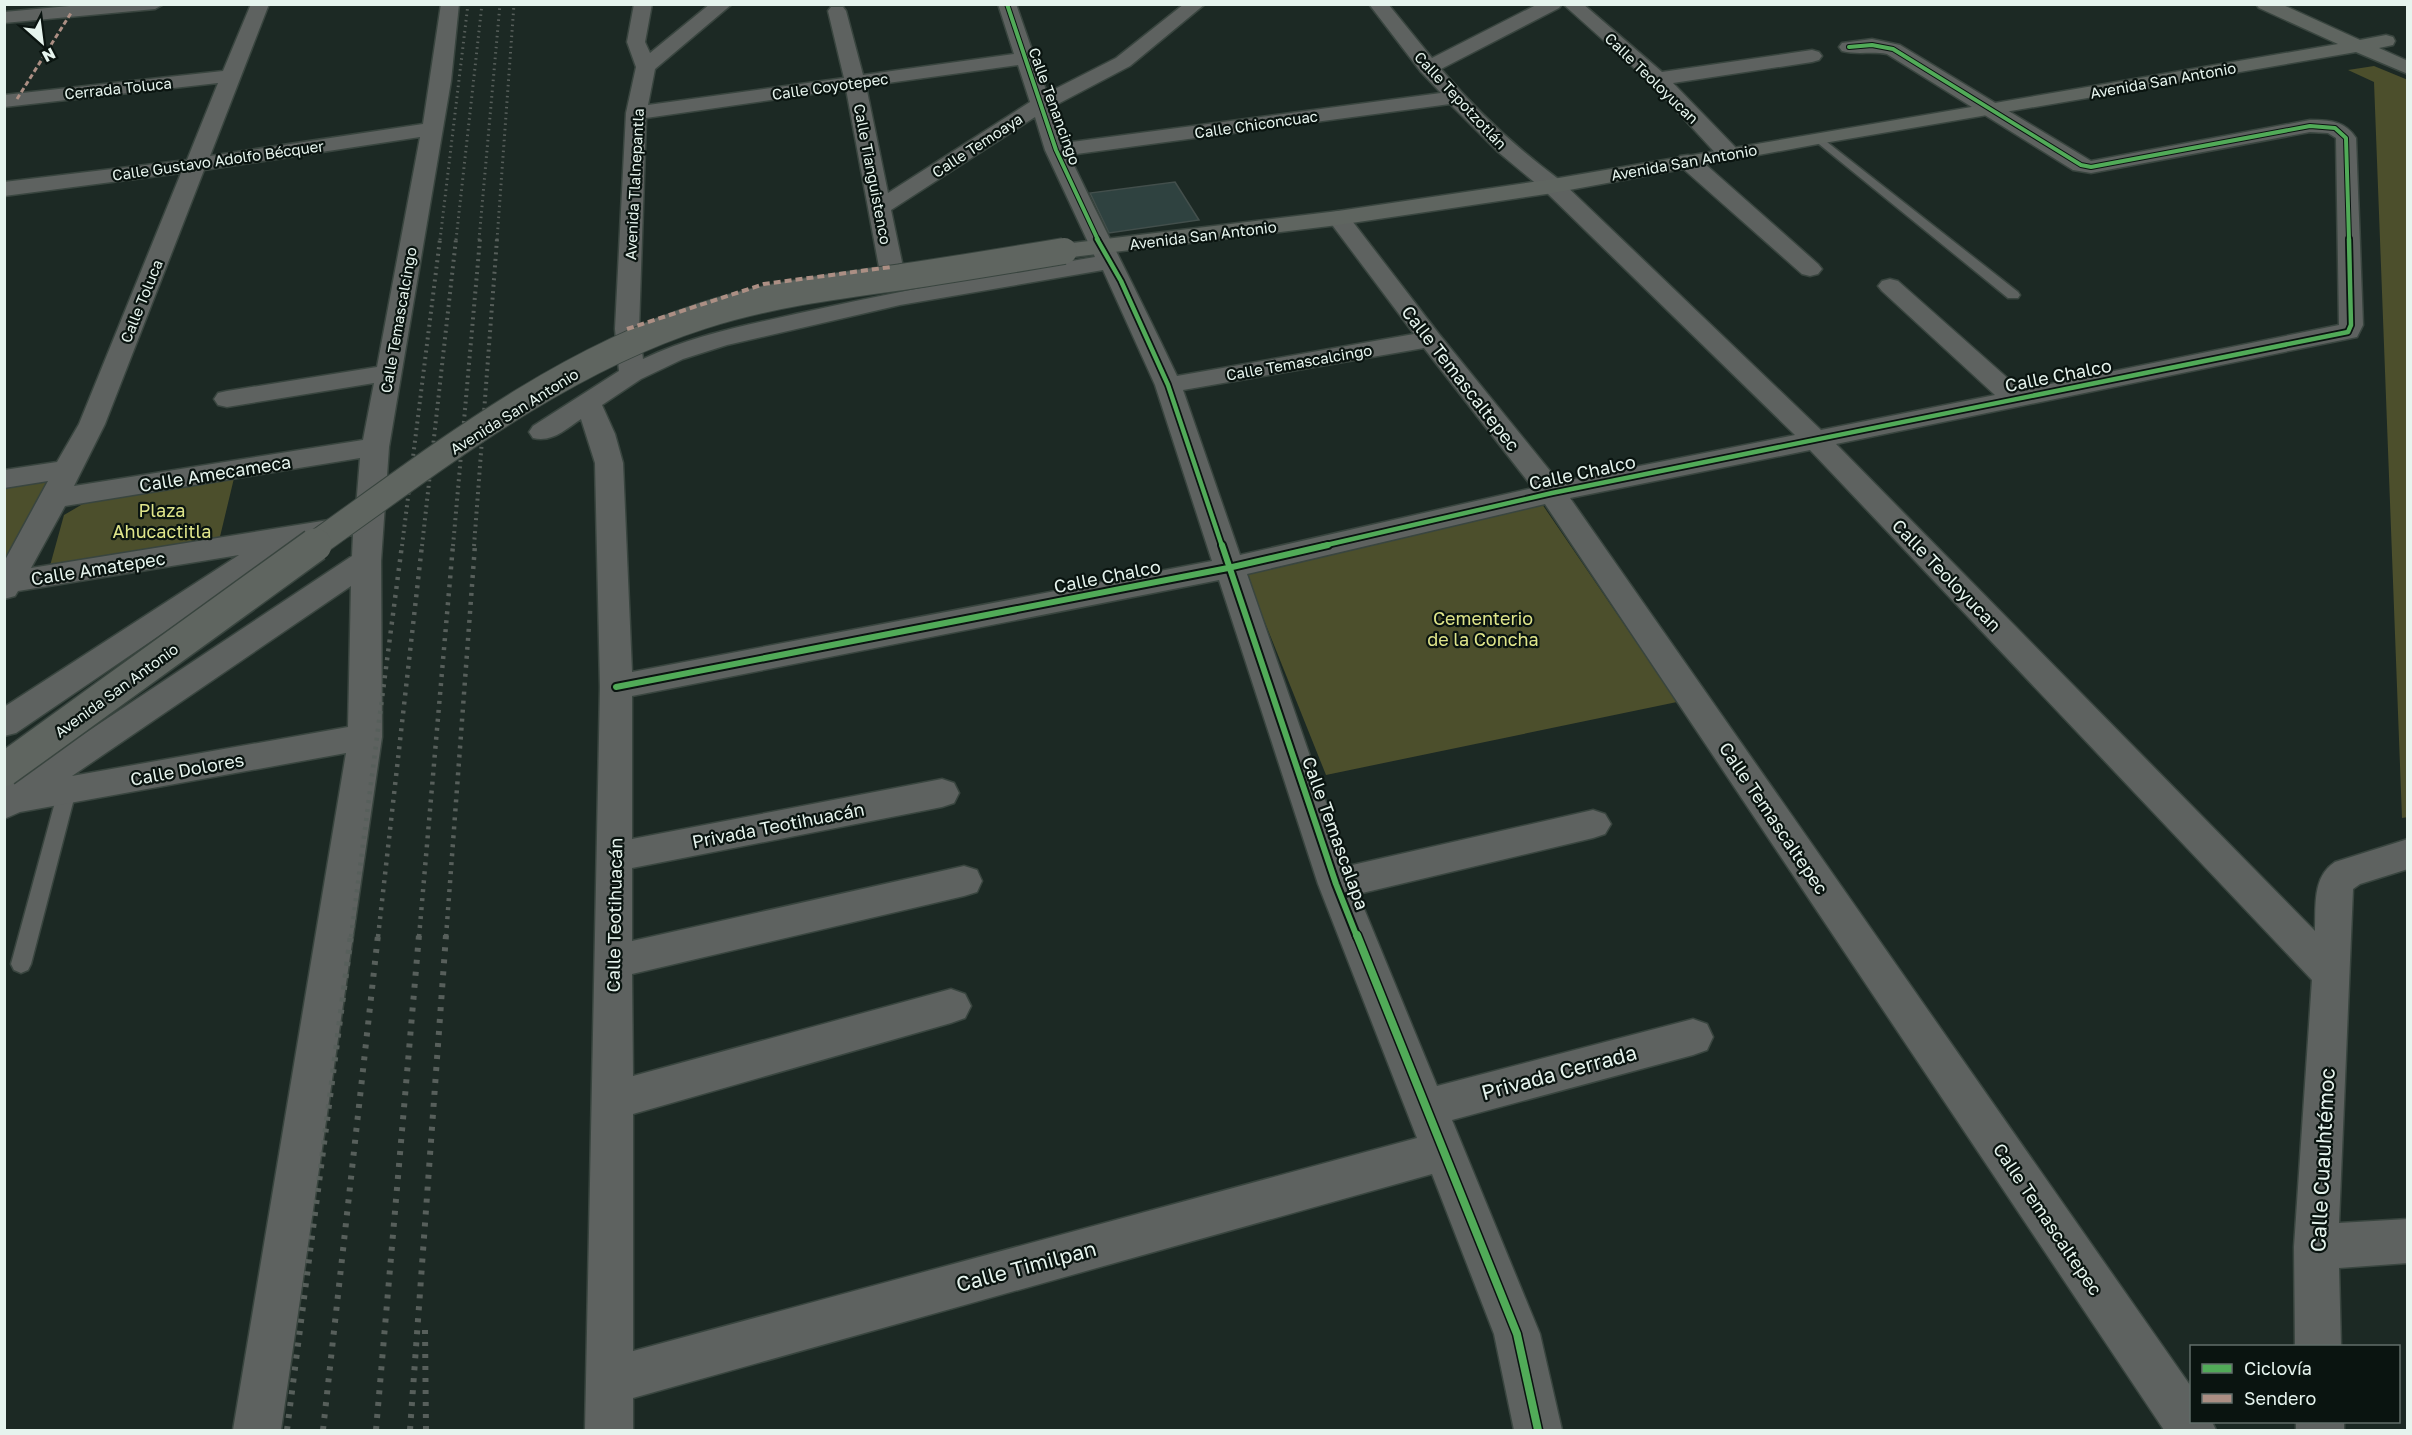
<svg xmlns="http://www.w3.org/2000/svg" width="2412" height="1435" viewBox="0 0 2412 1435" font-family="'Golos Text',sans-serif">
  <rect width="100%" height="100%" fill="#1c2924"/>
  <path fill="#4c4f2c" d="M 2374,66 L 2408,80 L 2408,817 L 2402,818 L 2374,82 L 2348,70 Z
    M 66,473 L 5,573 L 5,481 Z
    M 235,474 L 218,545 L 48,573 L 64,515 L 93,498 Z
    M 1540,501 L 1677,702 L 1326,775 L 1242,565 Z"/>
  <path fill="#2f4240" stroke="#434f4c" stroke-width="1.5" d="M 1175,182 L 1199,220 L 1109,233 L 1090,193 Z"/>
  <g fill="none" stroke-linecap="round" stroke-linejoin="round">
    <g stroke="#39453f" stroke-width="3">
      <path id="service" d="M 1818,135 L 2018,292 L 2020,295 L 2018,298 L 2008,298 L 1814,140 L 1814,136 Z
        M 67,784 L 74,786 L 76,791 L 31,964 L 28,970 L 21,973 L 14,970 L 11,964 L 58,791 L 60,786 Z"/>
    </g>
    <g stroke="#39453f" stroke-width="3">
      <path id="minor" d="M 91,4 L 164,4 L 155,9 L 4,23 L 4,12 Z
        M 251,4 L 269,4 L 210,156 L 423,124 L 441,4 L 459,4 L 451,81 L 389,447 L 381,561 L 382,737 L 281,1430 L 233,1430 L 346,753 L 20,812 L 4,819 L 4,787 L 352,556 L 353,535 L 291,546 L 16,733 L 4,736 L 4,707 L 239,555 L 18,591 L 15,596 L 4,599 L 4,562 L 48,481 L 4,488 L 4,470 L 57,462 L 79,424 L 181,173 L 4,196 L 4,182 L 187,160 L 218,83 L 4,107 L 4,95 L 223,71 ZM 420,137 L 377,367 L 227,391 L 218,393 L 214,399 L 218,405 L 227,407 L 374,383 L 363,440 L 74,486 L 105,424 L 204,170 ZM 360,458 L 355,520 L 347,517 L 31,568 L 65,506 ZM 351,586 L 348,727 L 72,776 Z
        M 634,4 L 652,4 L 645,42 L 650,53 L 710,4 L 732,4 L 655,69 L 648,105 L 844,78 L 828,11 L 831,7 L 843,7 L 846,11 L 863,75 L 1014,54 L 998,4 L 1016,4 L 1047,93 L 1116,58 L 1184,4 L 1205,4 L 1130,66 L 1052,107 L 1064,143 L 1441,93 L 1421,72 L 1369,4 L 1388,4 L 1432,58 L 1538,4 L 1562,4 L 1559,8 L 1441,69 C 1477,111 1516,148 1561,181 L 1821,430 L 1995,395 L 1882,291 L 1878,286 L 1882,281 L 1890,279 L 1898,281 L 2021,390 L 2339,325 L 2336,138 L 2328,133 L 2310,132 L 2091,173 L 2073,170 L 1887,54 C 1872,51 1857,55 1842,51 L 1839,47 L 1842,43 L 1872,39 L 1900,45 L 2091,161 L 2310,120 C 2330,120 2345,121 2356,138 L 2363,325 L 2357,337 L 1836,444 L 2315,931 C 2316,906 2312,877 2335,862 L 2408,839 L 2408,869 L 2360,884 L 2353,889 L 2339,1223 L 2408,1219 L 2408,1263 L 2339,1268 L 2341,1346 L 2295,1346 L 2294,1247 L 2312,980 L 1810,450 L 1570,498 L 2192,1388 L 2192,1422 L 2212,1422 L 2216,1430 L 2164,1430 L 1545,504 L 1247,574 L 1348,866 L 1593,810 L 1605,814 L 1611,824 L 1605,834 L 1593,838 L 1358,894 L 1437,1086 L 1693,1019 L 1707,1024 L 1713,1037 L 1707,1050 L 1693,1055 L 1452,1120 L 1540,1334 L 1562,1430 L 1514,1430 L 1494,1334 L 1432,1174 L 633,1398 L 633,1430 L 585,1430 L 600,687 L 595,463 L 581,419 C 566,429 552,443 533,438 L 529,432 L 533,426 L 619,371 L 615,329 L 626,113 L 636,67 L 627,42 ZM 1018,65 L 1030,102 L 888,193 L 866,86 ZM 846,89 L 879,267 L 883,272 L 891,274 L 899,272 L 903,267 L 891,210 L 1035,117 L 1045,150 L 1095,257 C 996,274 898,291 800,313 C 747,325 693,335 643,359 L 639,329 L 646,118 ZM 1450,104 L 1497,151 L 1545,191 L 1795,435 L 1559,482 L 1439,334 L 1346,213 L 1338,211 L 1330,213 L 1327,218 L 1414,334 L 1177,376 C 1142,301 1104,229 1069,155 ZM 1103,270 L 1155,385 L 1212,561 L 632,672 L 623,463 L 615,434 L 602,405 L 641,379 L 683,359 L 727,345 L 900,305 ZM 1424,348 L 1533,488 L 1240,555 L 1183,390 ZM 1219,580 L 1318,884 L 1417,1138 L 633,1351 L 633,1114 L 951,1023 L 965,1018 L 971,1006 L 965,994 L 951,989 L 633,1076 L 632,974 L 964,896 L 977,892 L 982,881 L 977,870 L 964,866 L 632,941 L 632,868 L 942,807 L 954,803 L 959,793 L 954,783 L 942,779 L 632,839 L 632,696 Z
        M 1563,4 L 1583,4 L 1662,72 L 1812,50 L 1819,52 L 1822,56 L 1819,60 L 1812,62 L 1673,83 L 1737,149 L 1740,154 L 1737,159 L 1729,160 L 1721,159 L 1651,83 Z
        M 1688,155 L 1696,156 L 1818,264 L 1822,269 L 1818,274 L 1810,276 L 1802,274 L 1680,166 L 1677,161 L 1680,156 Z
        M 2296,1422 L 2344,1422 L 2344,1430 L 2296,1430 Z"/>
    </g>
    <g stroke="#39453f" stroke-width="3">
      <path id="secondary" d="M 2256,4 L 2281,4 L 2360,40 L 2386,35 L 2393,37 L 2395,41 L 2393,45 L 2379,48 L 2408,61 L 2408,74 L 2356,52 L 1818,144 L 1553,193 L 1338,225 L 1064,258 L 1056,256 L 1052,251 L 1056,246 L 1064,244 L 1338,211 L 1553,179 L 2338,44 L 2259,8 Z"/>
    </g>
    <use href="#service" fill="#5e6260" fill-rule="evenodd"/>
    <use href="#minor" fill="#5e6260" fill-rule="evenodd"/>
    <use href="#secondary" fill="#5f6560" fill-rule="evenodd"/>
    <path stroke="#575f5b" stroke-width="3" stroke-dasharray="1.5 4" stroke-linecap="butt" d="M 440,240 L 468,4
      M 456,240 L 482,4
      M 479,240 L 500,4
      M 497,240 L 514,4"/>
    <path stroke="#575f5b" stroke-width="4" stroke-dasharray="2 4.5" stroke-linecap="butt" d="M 402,546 L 440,239
      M 422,546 L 456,239
      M 453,546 L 480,239
      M 474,546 L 497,239"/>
    <path stroke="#575f5b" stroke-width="4.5" stroke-dasharray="3 6" stroke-linecap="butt" d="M 351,937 L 402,545
      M 378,937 L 422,545
      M 419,937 L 453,545
      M 446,937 L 475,545"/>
    <path stroke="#575f5b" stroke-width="6" stroke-dasharray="4 8" stroke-linecap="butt" d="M 425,1330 L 426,1430
      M 287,1430 L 351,935
      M 323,1430 L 378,935
      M 376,1430 L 419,935
      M 410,1430 L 446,935"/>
    <g stroke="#39453f" stroke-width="28" stroke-linecap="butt">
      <path id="secondary-bridge-far1" d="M 313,546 C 434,460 558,362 702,316 C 767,295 835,286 902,277 C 956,269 1010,260 1064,251"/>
    </g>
    <g stroke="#39453f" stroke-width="36" stroke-linecap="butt">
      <path id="secondary-bridge" d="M 4,770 L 315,545"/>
    </g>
    <use href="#secondary-bridge-far1" stroke="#5f6560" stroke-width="26"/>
    <use href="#secondary-bridge" stroke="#5f6560" stroke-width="33"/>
    <path stroke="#ac8f84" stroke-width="3" stroke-dasharray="5 3" stroke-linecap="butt" d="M 17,99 L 71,13"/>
    <path stroke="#ac8f84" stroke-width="4" stroke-dasharray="7 4" stroke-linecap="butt" d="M 627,329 L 764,284 L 891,267"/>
    <g stroke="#0a1410" stroke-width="6">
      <path id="cycleway-far3" d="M 1007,4 L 1056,150 L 1098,240
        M 1849,47 L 1872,45 L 1893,49 L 2081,165 L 2091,167 L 2310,126 L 2335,128 L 2346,138 L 2349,240"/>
    </g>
    <g stroke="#0a1410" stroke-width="8">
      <path id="cycleway-far2" d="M 1097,239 L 1121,281 L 1168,385 L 1222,546
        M 1322,546 L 1552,493 L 2348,332 L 2351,325 L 2349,239"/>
    </g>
    <g stroke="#0a1410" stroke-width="10">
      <path id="cycleway-far1" d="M 1222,545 L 1336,884 L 1357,937
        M 616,687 L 1228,568 L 1328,545"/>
    </g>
    <g stroke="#0a1410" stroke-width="11">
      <path id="cycleway" d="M 1357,935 L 1517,1334 L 1538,1430"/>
    </g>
    <use href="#cycleway-far3" stroke="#51ab58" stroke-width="4"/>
    <use href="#cycleway-far2" stroke="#51ab58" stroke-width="4.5"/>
    <use href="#cycleway-far1" stroke="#51ab58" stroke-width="6"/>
    <use href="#cycleway" stroke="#51ab58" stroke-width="8"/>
  </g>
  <g text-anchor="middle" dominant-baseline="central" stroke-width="4.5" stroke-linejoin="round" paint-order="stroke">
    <g font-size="15" fill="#e6f4ee" stroke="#0a1410">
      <text transform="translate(1652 78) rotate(44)">Calle Teoloyucan</text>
      <text transform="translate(2163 80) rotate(-10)">Avenida San Antonio</text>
      <text transform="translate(830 86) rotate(-8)">Calle Coyotepec</text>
      <text transform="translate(118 88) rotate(-6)">Cerrada Toluca</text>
      <text transform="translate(1461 100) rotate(47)">Calle Tepotzotlán</text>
      <text transform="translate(1055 106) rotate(70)">Calle Tenancingo</text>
      <text transform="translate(1256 124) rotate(-8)">Calle Chiconcuac</text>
      <text transform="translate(977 145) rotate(-33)">Calle Temoaya</text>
      <text transform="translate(218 160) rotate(-8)">Calle Gustavo Adolfo Bécquer</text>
      <text transform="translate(1684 162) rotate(-10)">Avenida San Antonio</text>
      <text transform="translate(873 174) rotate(79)">Calle Tianguistenco</text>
      <text transform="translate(634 184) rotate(-87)">Avenida Tlalnepantla</text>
      <text transform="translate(1203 235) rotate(-7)">Avenida San Antonio</text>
      <text transform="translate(141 301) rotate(-68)">Calle Toluca</text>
      <text transform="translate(398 320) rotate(-80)">Calle Temascalcingo</text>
      <text transform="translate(1299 362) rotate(-10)">Calle Temascalcingo</text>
      <text transform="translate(514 411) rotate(-32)">Avenida San Antonio</text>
      <text transform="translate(116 690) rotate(-36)">Avenida San Antonio</text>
    </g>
    <g font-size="18" fill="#e6f4ee" stroke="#0a1410">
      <text transform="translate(2058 375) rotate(-11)">Calle Chalco</text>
      <text transform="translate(1461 378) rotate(52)">Calle Temascaltepec</text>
      <text transform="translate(1582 472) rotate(-12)">Calle Chalco</text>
      <text transform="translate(215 473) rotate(-9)">Calle Amecameca</text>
      <text transform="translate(98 568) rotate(-9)">Calle Amatepec</text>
      <text transform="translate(1947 575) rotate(46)">Calle Teoloyucan</text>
      <text transform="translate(1107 576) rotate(-11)">Calle Chalco</text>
      <text transform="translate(187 769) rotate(-10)">Calle Dolores</text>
      <text transform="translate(1774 818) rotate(56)">Calle Temascaltepec</text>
      <text transform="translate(778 825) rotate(-11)">Privada Teotihuacán</text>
      <text transform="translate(1336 833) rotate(70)">Calle Temascalapa</text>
      <text transform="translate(614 915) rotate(-89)">Calle Teotihuacán</text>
      <text transform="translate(2048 1219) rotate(56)">Calle Temascaltepec</text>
    </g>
    <g font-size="18" fill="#dfe58a" stroke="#0a1410">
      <text x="162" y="510">Plaza<tspan x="162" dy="21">Ahucactitla</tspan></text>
      <text x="1483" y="618">Cementerio<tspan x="1483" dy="21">de la Concha</tspan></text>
    </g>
    <g font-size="21" fill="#e6f4ee" stroke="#0a1410">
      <text transform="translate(1559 1072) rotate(-15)">Privada Cerrada</text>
      <text transform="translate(2322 1160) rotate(-87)">Calle Cuauhtémoc</text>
      <text transform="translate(1026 1266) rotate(-15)">Calle Timilpan</text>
    </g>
  </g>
  <rect width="2412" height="1435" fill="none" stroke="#e6f4ee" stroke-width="12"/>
  <rect x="2190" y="1345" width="210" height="78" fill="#0a1410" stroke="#626e69" stroke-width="1.5"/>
  <rect x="2202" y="1364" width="30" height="9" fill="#51ab58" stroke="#626e69" stroke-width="1.5"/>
  <text x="2244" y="1375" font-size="18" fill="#e6f4ee">Ciclovía</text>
  <rect x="2202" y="1394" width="30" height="9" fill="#ac8f84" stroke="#626e69" stroke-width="1.5"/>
  <text x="2244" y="1405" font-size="18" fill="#e6f4ee">Sendero</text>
  <g transform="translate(42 42) rotate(152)" stroke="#0a1410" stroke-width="4.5" paint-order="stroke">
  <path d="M0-4.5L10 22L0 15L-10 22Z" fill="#e6f4ee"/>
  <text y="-9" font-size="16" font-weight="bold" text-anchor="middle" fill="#e6f4ee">N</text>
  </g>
</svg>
